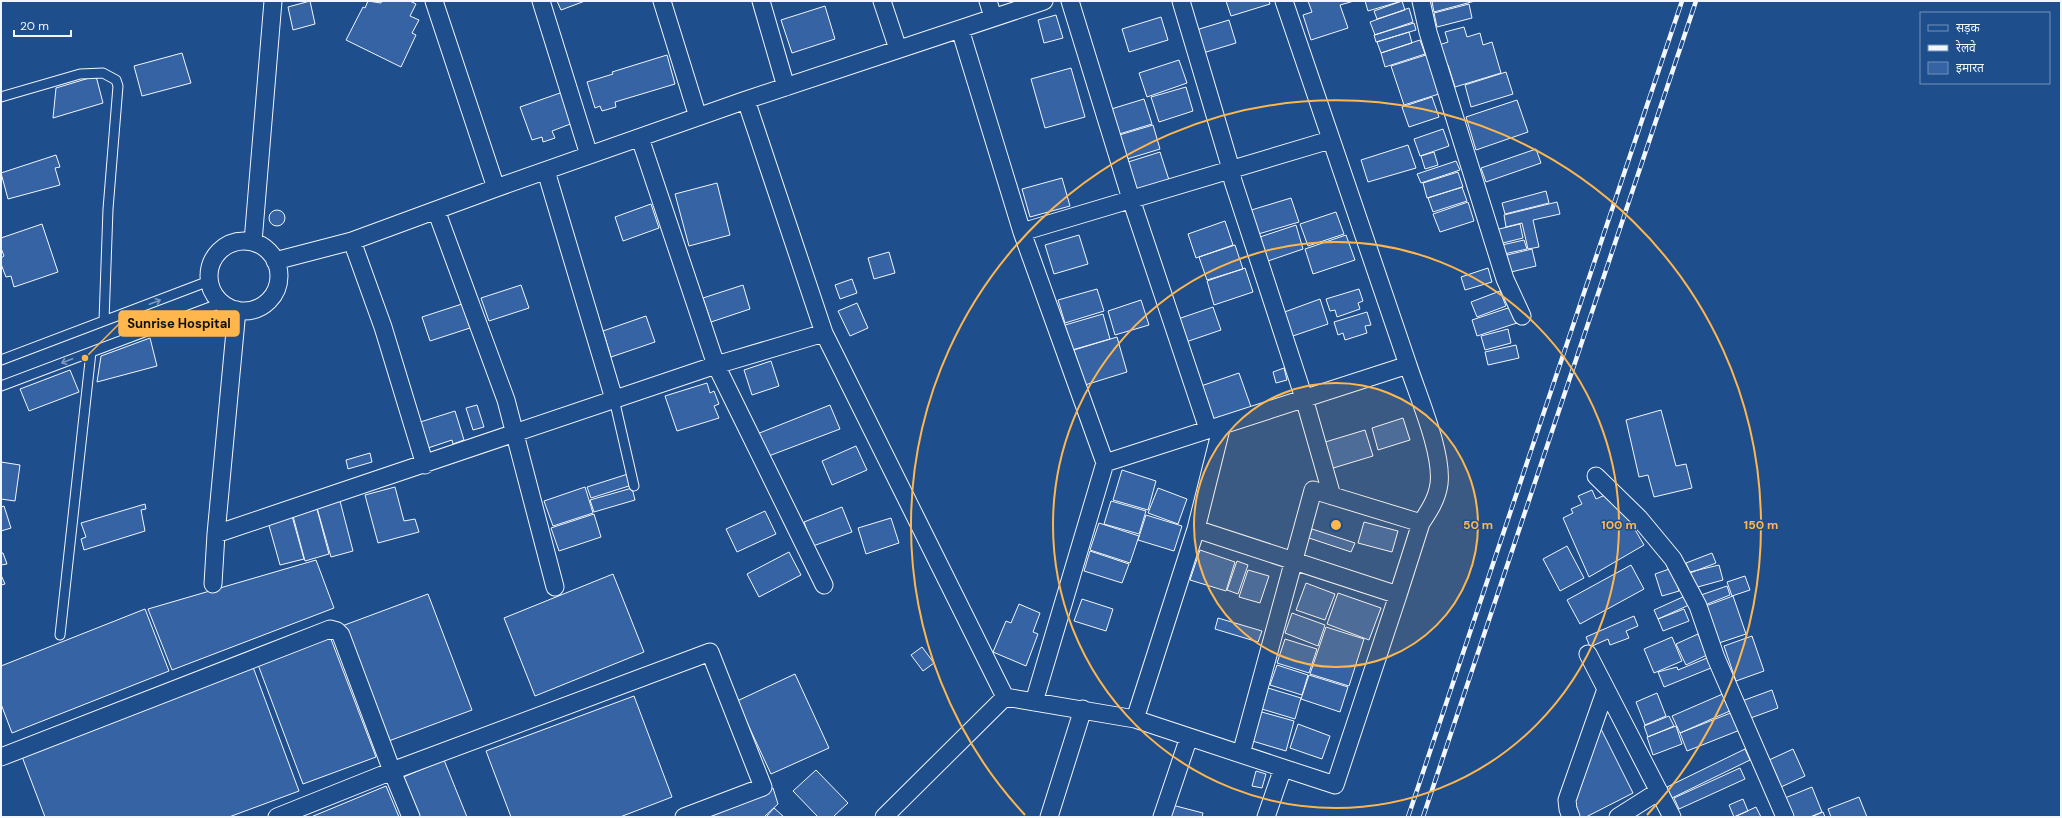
<svg xmlns="http://www.w3.org/2000/svg" width="2062" height="818" viewBox="0 0 2062 818" font-family="'DM Sans','Noto Sans Devanagari',sans-serif">
  <rect width="100%" height="100%" fill="#1f4e8c"/>
  <path fill="#3563a3" stroke="#f2f6ff" d="M 310,1 L 315,24 L 293,30 L 288,7 Z
    M 368,1 L 381,3 L 382,1 L 410,1 L 416,4 L 410,16 L 419,20 L 412,33 L 416,35 L 401,67 L 346,40 L 363,7 L 365,8 Z
    M 557,1 L 585,1 L 561,10 Z
    M 1226,1 L 1269,1 L 1270,4 L 1231,16 Z
    M 1308,1 L 1354,1 L 1340,5 L 1348,28 L 1311,40 L 1303,15 L 1312,12 Z
    M 1365,1 L 1402,1 L 1368,11 Z
    M 1402,1 L 1405,10 L 1377,19 L 1374,11 Z
    M 1437,1 L 1475,1 L 1434,12 L 1432,2 Z
    M 1469,4 L 1472,18 L 1437,27 L 1434,13 Z
    M 825,6 L 835,39 L 792,53 L 781,20 Z
    M 1409,8 L 1413,22 L 1375,35 L 1370,22 Z
    M 1056,15 L 1063,38 L 1044,43 L 1038,20 Z
    M 1161,17 L 1168,40 L 1129,52 L 1122,29 Z
    M 1229,20 L 1236,43 L 1203,53 L 1196,30 Z
    M 1414,23 L 1416,30 L 1376,42 L 1374,35 Z
    M 1464,27 L 1467,37 L 1480,33 L 1483,45 L 1492,42 L 1501,73 L 1455,87 L 1448,65 L 1445,66 L 1439,45 L 1448,42 L 1445,32 Z
    M 1409,32 L 1412,43 L 1381,53 L 1377,42 Z
    M 1420,40 L 1425,54 L 1385,67 L 1381,53 Z
    M 182,53 L 191,83 L 142,96 L 134,66 Z
    M 1429,54 L 1442,93 L 1404,105 L 1391,66 Z
    M 667,55 L 675,84 L 615,102 L 616,107 L 602,111 L 600,106 L 595,108 L 587,82 L 613,74 L 612,72 Z
    M 1179,60 L 1187,83 L 1147,97 L 1139,73 Z
    M 1071,68 L 1085,117 L 1045,128 L 1031,79 Z
    M 1506,72 L 1513,94 L 1471,107 L 1465,85 Z
    M 96,76 L 103,103 L 53,118 L 56,88 Z
    M 1186,87 L 1193,111 L 1159,122 L 1151,97 Z
    M 563,92 L 573,123 L 552,131 L 555,138 L 543,142 L 542,137 L 532,140 L 520,107 Z
    M 1432,97 L 1439,117 L 1409,127 L 1402,107 Z
    M 1144,99 L 1152,124 L 1116,135 L 1108,110 Z
    M 1517,100 L 1528,132 L 1476,150 L 1466,117 Z
    M 1153,125 L 1160,149 L 1124,160 L 1116,136 Z
    M 1443,129 L 1449,146 L 1420,156 L 1414,139 Z
    M 1408,145 L 1416,168 L 1368,182 L 1361,160 Z
    M 1536,149 L 1541,163 L 1486,182 L 1481,168 Z
    M 1160,152 L 1169,180 L 1134,191 L 1125,163 Z
    M 1434,152 L 1438,165 L 1425,169 L 1421,156 Z
    M 56,155 L 60,167 L 55,168 L 60,185 L 8,199 L 1,173 Z
    M 1456,161 L 1460,170 L 1421,183 L 1417,174 Z
    M 1458,172 L 1463,187 L 1427,198 L 1423,183 Z
    M 1062,178 L 1070,206 L 1030,217 L 1022,189 Z
    M 717,183 L 730,235 L 689,246 L 675,194 Z
    M 1462,187 L 1467,201 L 1433,212 L 1428,198 Z
    M 1546,191 L 1549,203 L 1505,214 L 1502,203 Z
    M 1291,198 L 1299,222 L 1255,235 L 1248,211 Z
    M 1468,202 L 1474,221 L 1440,232 L 1433,214 Z
    M 1557,202 L 1560,214 L 1533,220 L 1539,247 L 1528,249 L 1522,223 L 1506,227 L 1504,215 Z
    M 651,204 L 659,228 L 623,241 L 615,217 Z
    M269 218a8 8 0 1 1 16 0a8 8 0 1 1-16 0Z
    M 1336,212 L 1344,234 L 1308,246 L 1300,224 Z
    M 1225,221 L 1233,245 L 1196,258 L 1188,234 Z
    M 42,224 L 58,272 L 14,287 L 11,276 L 6,277 L 1,264 L 1,258 L 4,256 L 1,248 L 1,238 Z
    M 1520,224 L 1523,238 L 1499,244 L 1495,230 Z
    M 1296,225 L 1303,249 L 1268,261 L 1260,237 Z
    M 1079,235 L 1088,264 L 1054,274 L 1045,245 Z
    M 1346,235 L 1355,260 L 1313,274 L 1305,249 Z
    M 1524,240 L 1527,249 L 1504,254 L 1502,245 Z
    M 1235,245 L 1243,269 L 1207,280 L 1199,257 Z
    M 1532,249 L 1536,266 L 1511,272 L 1507,255 Z
    M 889,252 L 895,273 L 874,279 L 868,258 Z
    M 1245,268 L 1253,292 L 1214,305 L 1207,281 Z
    M 1488,268 L 1492,282 L 1465,290 L 1461,277 Z
    M 852,279 L 857,293 L 840,299 L 835,285 Z
    M 521,285 L 529,308 L 489,321 L 481,298 Z
    M 743,285 L 750,309 L 711,322 L 703,298 Z
    M 1097,289 L 1104,311 L 1065,323 L 1058,300 Z
    M 1359,289 L 1363,301 L 1358,303 L 1360,309 L 1337,317 L 1335,310 L 1330,311 L 1326,299 Z
    M 1500,291 L 1506,306 L 1477,317 L 1471,302 Z
    M 1320,299 L 1328,324 L 1287,338 L 1279,314 Z
    M 1141,300 L 1149,325 L 1115,335 L 1108,311 Z
    M 857,303 L 868,328 L 850,336 L 838,311 Z
    M 462,304 L 470,328 L 430,341 L 422,317 Z
    M 1213,307 L 1221,330 L 1180,344 L 1172,321 Z
    M 1511,307 L 1517,323 L 1477,336 L 1472,320 Z
    M 1367,312 L 1371,325 L 1365,326 L 1367,333 L 1345,340 L 1343,333 L 1338,335 L 1334,322 Z
    M 1103,314 L 1110,339 L 1072,350 L 1065,325 Z
    M 646,316 L 655,342 L 611,357 L 603,331 Z
    M 1508,329 L 1511,343 L 1485,350 L 1481,336 Z
    M 1117,337 L 1127,372 L 1085,385 L 1074,350 Z
    M 150,338 L 157,366 L 97,382 L 101,356 Z
    M 1516,345 L 1519,358 L 1488,365 L 1485,352 Z
    M 771,361 L 779,386 L 752,395 L 744,370 Z
    M 1284,368 L 1287,380 L 1276,383 L 1273,372 Z
    M 70,370 L 79,392 L 29,411 L 20,389 Z
    M 1239,373 L 1251,407 L 1212,420 L 1201,386 Z
    M 707,383 L 710,393 L 714,391 L 719,404 L 714,406 L 719,418 L 677,431 L 665,396 Z
    M 477,405 L 484,427 L 473,430 L 466,408 Z
    M 830,405 L 840,429 L 766,457 L 757,434 Z
    M 1661,410 L 1676,466 L 1686,464 L 1692,488 L 1654,497 L 1648,475 L 1639,477 L 1626,420 Z
    M 455,411 L 464,440 L 453,444 L 452,440 L 428,448 L 414,424 Z
    M 1403,418 L 1410,440 L 1378,450 L 1372,428 Z
    M 1365,430 L 1373,456 L 1330,469 L 1322,443 Z
    M 856,446 L 867,470 L 832,485 L 822,461 Z
    M 370,453 L 372,462 L 348,469 L 346,460 Z
    M 1,462 L 20,465 L 15,501 L 1,499 Z
    M 1122,470 L 1156,481 L 1148,510 L 1113,500 Z
    M 628,474 L 632,485 L 591,498 L 587,487 Z
    M 395,487 L 404,521 L 415,519 L 419,532 L 378,543 L 365,495 Z
    M 585,487 L 593,513 L 553,526 L 544,501 Z
    M 632,488 L 635,500 L 594,512 L 590,500 Z
    M 1158,488 L 1187,499 L 1178,524 L 1148,513 Z
    M 1592,490 L 1596,499 L 1605,495 L 1627,516 L 1644,545 L 1589,577 L 1563,518 L 1573,513 L 1571,509 L 1582,504 L 1578,496 Z
    M 340,501 L 353,551 L 331,557 L 317,508 Z
    M 1111,501 L 1146,511 L 1139,534 L 1104,524 Z
    M 145,504 L 146,509 L 141,510 L 145,531 L 84,550 L 81,539 L 86,537 L 81,523 Z
    M 4,506 L 11,528 L 1,531 L 1,507 Z
    M 842,507 L 852,532 L 813,546 L 804,522 Z
    M 317,509 L 329,554 L 305,561 L 293,516 Z
    M 765,511 L 776,534 L 737,552 L 726,529 Z
    M 594,514 L 601,537 L 559,551 L 551,528 Z
    M 1146,515 L 1182,526 L 1174,551 L 1138,540 Z
    M 292,516 L 304,559 L 280,565 L 268,522 Z
    M 891,518 L 899,543 L 866,554 L 858,528 Z
    M 1364,522 L 1398,531 L 1392,552 L 1358,543 Z
    M 1099,523 L 1139,536 L 1130,563 L 1090,550 Z
    M 1312,529 L 1355,543 L 1351,552 L 1309,538 Z
    M 1567,546 L 1584,578 L 1560,591 L 1543,559 Z
    M 1200,550 L 1235,562 L 1226,591 L 1190,580 Z
    M 1090,551 L 1129,564 L 1122,583 L 1084,571 Z
    M 789,552 L 801,575 L 759,597 L 747,574 Z
    M 1,553 L 3,553 L 7,564 L 1,565 Z
    M 1712,553 L 1716,563 L 1690,573 L 1686,563 Z
    M 316,560 L 334,608 L 172,670 L 148,609 Z
    M 1237,561 L 1248,565 L 1238,594 L 1227,590 Z
    M 1631,565 L 1644,589 L 1580,624 L 1567,600 Z
    M 1719,565 L 1723,580 L 1694,588 L 1690,572 Z
    M 1672,568 L 1679,591 L 1662,596 L 1655,574 Z
    M 1248,570 L 1269,576 L 1260,603 L 1239,597 Z
    M 613,574 L 644,652 L 535,696 L 504,618 Z
    M 1,575 L 5,584 L 1,585 Z
    M 1745,576 L 1750,590 L 1732,596 L 1727,582 Z
    M 1306,583 L 1335,594 L 1325,620 L 1296,610 Z
    M 1727,586 L 1730,595 L 1705,605 L 1701,595 Z
    M 1338,593 L 1381,608 L 1369,640 L 1327,624 Z
    M 428,594 L 472,710 L 386,742 L 342,626 Z
    M 1685,596 L 1689,605 L 1658,619 L 1654,610 Z
    M 1733,596 L 1746,634 L 1716,644 L 1703,607 Z
    M 1082,599 L 1113,609 L 1106,631 L 1074,621 Z
    M 1019,604 L 1040,613 L 1033,632 L 1038,634 L 1026,666 L 993,652 L 1006,621 L 1011,623 Z
    M 145,609 L 169,671 L 12,733 L 1,704 L 1,666 Z
    M 1684,609 L 1689,621 L 1663,631 L 1658,619 Z
    M 1292,613 L 1325,625 L 1318,646 L 1285,633 Z
    M 1634,616 L 1638,626 L 1626,631 L 1629,638 L 1610,645 L 1608,639 L 1590,647 L 1586,637 Z
    M 1218,618 L 1262,631 L 1258,642 L 1215,629 Z
    M 1326,627 L 1364,639 L 1349,686 L 1310,674 Z
    M 329,634 L 376,757 L 303,784 L 257,662 Z
    M 1698,634 L 1707,655 L 1686,665 L 1676,644 Z
    M 1752,636 L 1764,671 L 1736,681 L 1724,646 Z
    M 1672,637 L 1682,661 L 1654,673 L 1644,649 Z
    M 1285,639 L 1317,649 L 1309,673 L 1277,663 Z
    M 922,647 L 934,663 L 923,671 L 911,655 Z
    M 1707,658 L 1711,668 L 1664,687 L 1658,672 L 1677,667 L 1678,670 Z
    M 1277,665 L 1308,675 L 1302,695 L 1270,685 Z
    M 253,667 L 299,791 L 229,817 L 45,817 L 21,754 Z
    M 795,674 L 829,748 L 771,774 L 737,701 Z
    M 1309,675 L 1348,687 L 1340,712 L 1301,699 Z
    M 1268,688 L 1301,698 L 1295,719 L 1262,709 Z
    M 1772,690 L 1778,708 L 1748,719 L 1742,701 Z
    M 1657,693 L 1666,716 L 1645,725 L 1636,702 Z
    M 1725,693 L 1732,710 L 1680,733 L 1672,716 Z
    M 634,696 L 672,797 L 620,817 L 511,817 L 486,751 Z
    M 1258,711 L 1294,721 L 1286,751 L 1249,740 Z
    M 1733,712 L 1740,730 L 1687,751 L 1680,733 Z
    M 1669,716 L 1674,726 L 1648,737 L 1644,726 Z
    M 1597,721 L 1633,793 L 1586,817 L 1575,817 L 1569,805 Z
    M 1298,724 L 1330,736 L 1322,759 L 1290,748 Z
    M 1676,726 L 1682,744 L 1653,755 L 1647,737 Z
    M 1745,749 L 1750,760 L 1672,798 L 1667,787 Z
    M 1793,749 L 1805,776 L 1781,787 L 1769,760 Z
    M 444,760 L 467,817 L 417,817 L 401,778 Z
    M 1740,768 L 1745,779 L 1679,809 L 1674,798 Z
    M 816,770 L 848,803 L 833,817 L 818,817 L 793,791 Z
    M 1256,771 L 1266,774 L 1262,788 L 1252,786 Z
    M 386,786 L 399,817 L 311,817 Z
    M 1812,787 L 1822,812 L 1810,817 L 1793,817 L 1785,798 Z
    M 773,788 L 778,804 L 764,817 L 701,817 Z
    M 1859,797 L 1867,817 L 1831,817 L 1828,809 Z
    M 1743,799 L 1748,811 L 1734,817 L 1729,805 Z
    M 1172,805 L 1203,813 L 1202,817 L 1168,817 Z
    M 1756,807 L 1761,817 L 1734,817 Z
    M 774,808 L 784,817 L 766,817 Z
    M 1823,812 L 1825,817 L 1811,817 Z"/>
  <g fill="none" stroke-linecap="round" stroke-linejoin="round">
    <g stroke="#f2f6ff" stroke-width="11">
      <path id="service" d="M 1,97 L 80,74 L 103,73 L 116,80 L 118,86 L 108,209 L 104,321
        M 1,360 L 209,281
        M 1,386 L 221,303
        M 614,399 L 634,486
        M 60,635 L 91,352"/>
    </g>
    <g stroke="#f2f6ff" stroke-width="19">
      <path id="minor" d="M 434,1 L 496,188
        M 541,1 L 589,155
        M 662,1 L 698,117
        M 761,1 L 786,87
        M 882,1 L 898,49
        M 988,1 L 993,17
        M 1070,1 L 1131,199 L 1208,429
        M 1181,1 L 1231,169 L 1233,181 L 1304,398 L 1332,496
        M 1284,1 L 1408,365 L 1105,463 L 1022,232 L 1330,140
        M 1421,1 L 1428,32 L 1505,279 L 1522,316
        M 960,29 L 1022,232
        M 746,100 L 1044,1
        M 640,138 L 716,365 L 824,585
        M 546,171 L 614,399
        M 436,210 L 506,400 L 555,587
        M 352,241 L 383,327 L 425,465
        M209 276a35 35 0 1 1 70 0a35 35 0 1 1-70 0Z
        M 253,242 L 273,1
        M 275,261 L 352,241 L 496,188 L 746,100 L 824,333 L 1005,697 L 1135,719
        M 237,310 L 216,534 L 716,365 L 824,333
        M 1408,365 C 1418,396 1443,453 1439,484 C 1437,499 1429,511 1421,523
        M 1222,425 L 1196,529 L 1135,719 L 1283,768 L 1266,817
        M 1596,476 L 1639,518 L 1673,559 L 1698,606 L 1716,658 L 1785,817
        M 1196,529 L 1398,595 L 1335,785 L 1283,768
        M 213,584 L 216,534
        M 1588,654 L 1672,817
        M 1034,702 L 1105,463
        M 1241,754 L 1313,490 L 1421,523 L 1398,595
        M 1,757 L 330,629 L 337,631 L 341,635 L 392,771 L 411,817
        M 277,817 L 392,771 L 710,652 L 763,787 L 684,817
        M 884,817 L 1005,697
        M 1049,817 L 1083,709
        M 1162,817 L 1189,737
        M 1571,817 L 1568,809 L 1567,800 L 1606,689
        M 1618,817 L 1659,791"/>
    </g>
    <use href="#service" stroke="#1f4e8c" stroke-width="9"/>
    <use href="#minor" stroke="#1f4e8c" stroke-width="17"/>
    <g stroke="#f2f6ff" stroke-width="4.5">
      <path id="rail" d="M 1408,817 L 1682,1
        M 1423,817 L 1696,1"/>
    </g>
    <use href="#rail" stroke="#1f4e8c" stroke-width="3" stroke-dasharray="9" stroke-linecap="butt"/>
  </g>
  <defs><path id="oneway-shaft" d="M-6 0H5M1.5-3L5.5 0L1.5 3" fill="none" stroke-width="1.6" stroke-linecap="round" stroke-linejoin="round"/></defs>
  <g stroke="#7e9ac0">
    <use href="#oneway-shaft" transform="translate(155 302) rotate(-21)"/>
    <use href="#oneway-shaft" transform="translate(67 361) rotate(159)"/>
  </g>
  <circle cx="1336" cy="525" r="142" fill="#ffb74d" fill-opacity=".12"/>
  <g fill="none" stroke="#ffb74d" stroke-width="2">
    <circle cx="1336" cy="525" r="142"/>
    <circle cx="1336" cy="525" r="283"/>
    <path d="M1025 815A425 425 0 1 1 1647 815"/>
  </g>
  <circle cx="1336" cy="525" r="6" fill="#ffb74d" stroke="#1f4e8c" stroke-width="2"/>
  <g font-size="12" text-anchor="middle" font-weight="bold" fill="#ffb74d" stroke="#1f4e8c" stroke-width="3" stroke-linejoin="round" paint-order="stroke">
    <text x="1478" y="529">50 m</text>
    <text x="1619" y="529">100 m</text>
    <text x="1761" y="529">150 m</text>
  </g>
  <path fill="none" stroke="#ffb74d" stroke-width="1.5" d="M85 358L119 324"/>
  <circle fill="#ffb74d" stroke="#1f4e8c" stroke-width="1.5" cx="85" cy="358" r="4"/>
  <rect fill="#ffb74d" stroke="#ffb74d" stroke-width="1.5" x="119" y="311" width="120" height="25" rx="4"/>
  <g font-size="13" text-anchor="middle" font-weight="bold" fill="#111">
    <text x="179" y="328">Sunrise Hospital</text>
  </g>
  <rect width="2062" height="818" fill="none" stroke="#f2f6ff" stroke-width="4"/>
  <rect x="1920" y="12" width="130" height="72" fill="#1f4e8c" stroke="#7391ba"/>
  <rect x="1928" y="25" width="20" height="6" fill="#1f4e8c" stroke="#7391ba"/>
  <text x="1956" y="32" font-size="12" fill="#f2f6ff">सड़क</text>
  <rect x="1928" y="45" width="20" height="6" fill="#f2f6ff" stroke="#7391ba"/>
  <text x="1956" y="52" font-size="12" fill="#f2f6ff">रेलवे</text>
  <rect x="1928" y="62" width="20" height="12" fill="#3563a3" stroke="#7391ba"/>
  <text x="1956" y="72" font-size="12" fill="#f2f6ff">इमारत</text>
  <path d="M14 30v6h57v-6" fill="none" stroke="#f2f6ff" stroke-width="2"/>
  <text x="20" y="30" font-size="12" fill="#f2f6ff" stroke="#1f4e8c" stroke-width="3" paint-order="stroke">20 m</text>
</svg>
